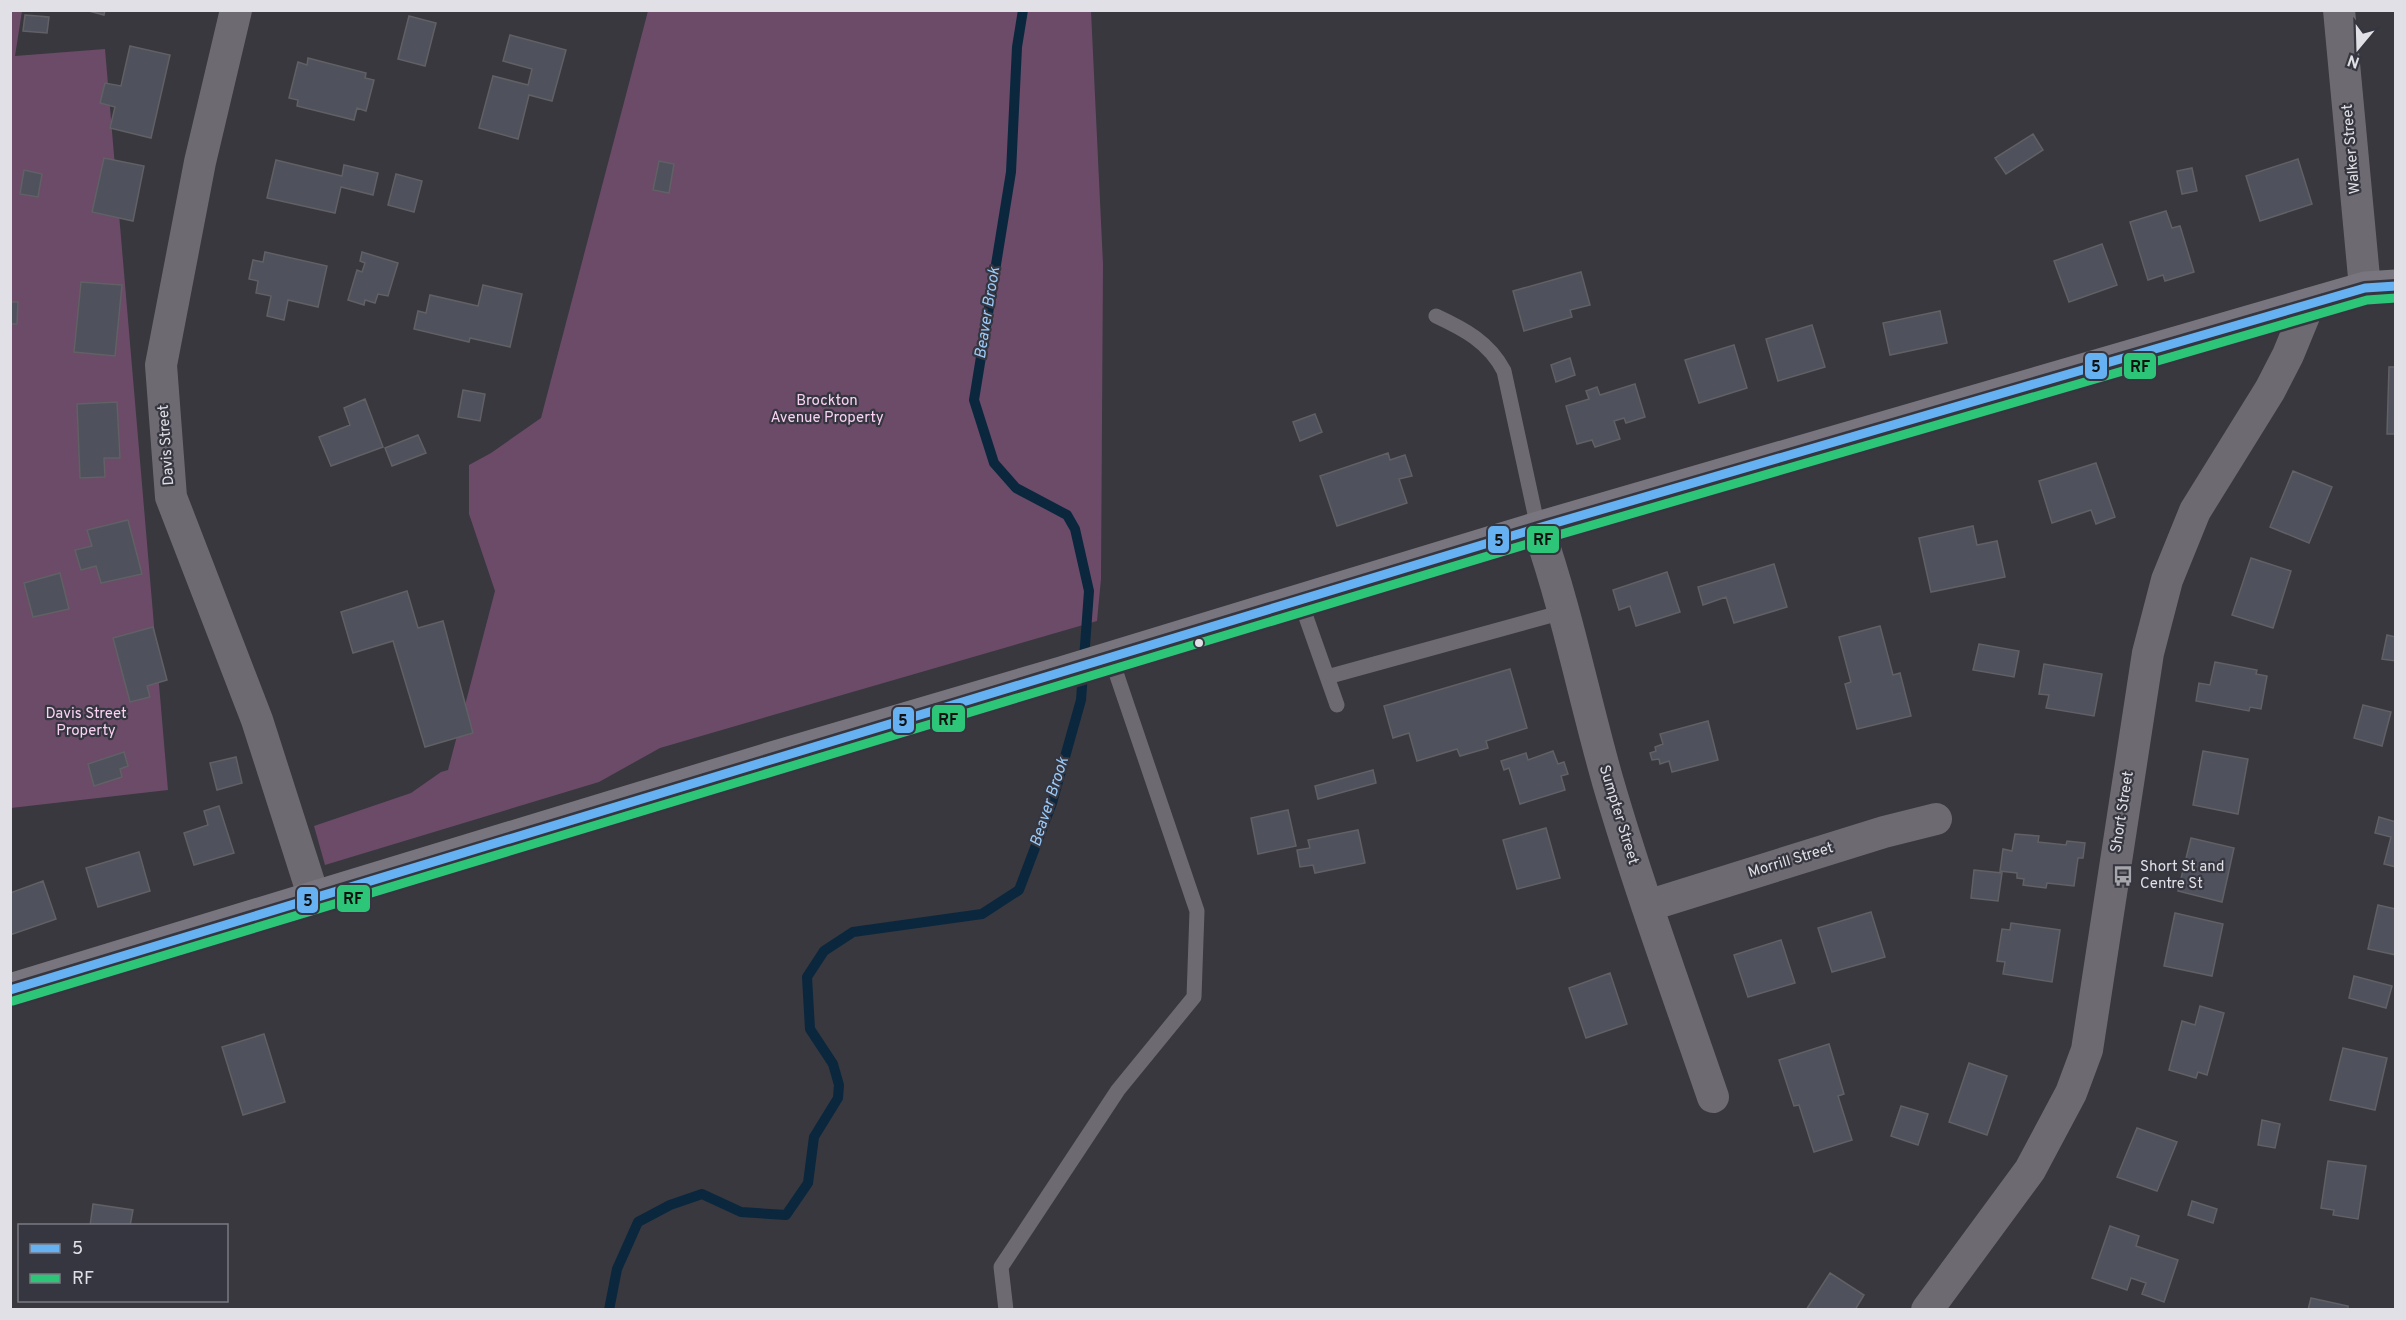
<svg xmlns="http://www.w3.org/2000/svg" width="2406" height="1320" viewBox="0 0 2406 1320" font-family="Overpass,sans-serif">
  <rect width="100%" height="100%" fill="#38383e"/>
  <path fill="#6b4b68" d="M 10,11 L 22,11 L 15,56 L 105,49 L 168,790 L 11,808 Z
    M 648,11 L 1091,11 L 1103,264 L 1101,579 L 1097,621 L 660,748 L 599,782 L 325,865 L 314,826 L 411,793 L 441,772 L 448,770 L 495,591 L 469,514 L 469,465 L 491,453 L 541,418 Z"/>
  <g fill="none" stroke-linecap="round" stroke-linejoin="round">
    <path stroke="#0a273e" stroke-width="10" d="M 609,1310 L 617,1269 L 638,1222 L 670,1205 L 702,1194 L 741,1212 L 786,1215 L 808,1183 L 814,1137 L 838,1098 L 839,1085 L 833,1064 L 810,1029 L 807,977 L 824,951 L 853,932 L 982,914 L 1019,890 L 1052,803 L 1081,700 L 1089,591 L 1075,529 L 1067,515 L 1016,488 L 994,463 L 974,400 L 1011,172 L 1017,47 L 1023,10"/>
  </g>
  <path fill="#4f525c" stroke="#606065" stroke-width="1.5" d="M 85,10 L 105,10 L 104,15 Z
    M 25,15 L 49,17 L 47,33 L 23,31 Z
    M 409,16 L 436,23 L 425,66 L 398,59 Z
    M 510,35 L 566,50 L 552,101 L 529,95 L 518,139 L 479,128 L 493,76 L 528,85 L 532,69 L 503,61 Z
    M 130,46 L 170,55 L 151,138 L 110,128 L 115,107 L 100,103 L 105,83 L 121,86 Z
    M 308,58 L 366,73 L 365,78 L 374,80 L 366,111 L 357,108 L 354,120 L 297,106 L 298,100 L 289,98 L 298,62 L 307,65 Z
    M 2033,134 L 2043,150 L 2006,174 L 1995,158 Z
    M 104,158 L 144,166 L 133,221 L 92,212 Z
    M 2298,159 L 2312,204 L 2260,221 L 2246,176 Z
    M 276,160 L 342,176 L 344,165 L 378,173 L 373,195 L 341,187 L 335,213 L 267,198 Z
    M 659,161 L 674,164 L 669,193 L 653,190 Z
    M 2192,168 L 2197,191 L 2182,194 L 2177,171 Z
    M 24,170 L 42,174 L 38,197 L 20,194 Z
    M 396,174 L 422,181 L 414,212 L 388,205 Z
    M 2166,211 L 2172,228 L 2180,226 L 2194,272 L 2165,281 L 2163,275 L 2148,280 L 2130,222 Z
    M 2102,244 L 2117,285 L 2069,302 L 2054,261 Z
    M 265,252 L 327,266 L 318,307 L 288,300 L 284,320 L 267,316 L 271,296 L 256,293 L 258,281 L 249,279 L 253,260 L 263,262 Z
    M 362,252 L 398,263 L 388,296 L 378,294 L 375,303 L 365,300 L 364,305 L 348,300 L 357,270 L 362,272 L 365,263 L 360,261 Z
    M 1581,272 L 1590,305 L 1570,310 L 1572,317 L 1524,331 L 1513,291 Z
    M 81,282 L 122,285 L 115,356 L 74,352 Z
    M 483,285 L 522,294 L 510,347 L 470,338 L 469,342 L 414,329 L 418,311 L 426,313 L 430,295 L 478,306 Z
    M 10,302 L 18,302 L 17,324 L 10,324 Z
    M 1940,311 L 1947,343 L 1890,355 L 1883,323 Z
    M 1812,325 L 1825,367 L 1778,381 L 1766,339 Z
    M 1734,345 L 1747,388 L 1699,403 L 1685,360 Z
    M 1570,358 L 1575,375 L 1556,382 L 1551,365 Z
    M 2389,367 L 2396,367 L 2396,434 L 2387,434 Z
    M 1635,384 L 1645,417 L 1626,423 L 1624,418 L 1614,421 L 1620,439 L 1595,447 L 1592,440 L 1577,444 L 1566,406 L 1589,399 L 1586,391 L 1597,387 L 1600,395 Z
    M 463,390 L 485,394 L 480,421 L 458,417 Z
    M 365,399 L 383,447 L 331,466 L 319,437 L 350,425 L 344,408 Z
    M 117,402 L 120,458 L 104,458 L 105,477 L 80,478 L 77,404 Z
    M 1315,414 L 1322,432 L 1300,441 L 1293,422 Z
    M 418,435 L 426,453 L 392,466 L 385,448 Z
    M 1388,453 L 1390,460 L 1405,455 L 1412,476 L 1399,479 L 1407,503 L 1337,526 L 1320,476 Z
    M 2096,463 L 2115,517 L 2096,524 L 2091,510 L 2052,523 L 2039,481 Z
    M 2293,471 L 2332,487 L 2309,543 L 2270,527 Z
    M 128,520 L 142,574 L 101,583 L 96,566 L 81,570 L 75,550 L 92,546 L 87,530 Z
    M 1973,526 L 1977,545 L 1997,541 L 2005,577 L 1931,592 L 1919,538 Z
    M 2251,558 L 2291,571 L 2273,628 L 2232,615 Z
    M 1774,564 L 1787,607 L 1734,623 L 1726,597 L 1703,605 L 1698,587 Z
    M 1667,572 L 1680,612 L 1636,626 L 1630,606 L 1619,610 L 1613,590 Z
    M 60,573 L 69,609 L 33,617 L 24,583 Z
    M 407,591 L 418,628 L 443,621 L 473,733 L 425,747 L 393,641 L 353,653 L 341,612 Z
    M 1880,626 L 1893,675 L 1900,673 L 1911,716 L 1857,729 L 1845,684 L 1851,682 L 1839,637 Z
    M 153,627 L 167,680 L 147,686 L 150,697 L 130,702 L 113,638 Z
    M 2387,635 L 2396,637 L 2396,661 L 2382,659 Z
    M 1979,644 L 2019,651 L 2014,677 L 1973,670 Z
    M 2215,662 L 2257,670 L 2256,674 L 2267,676 L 2261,709 L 2250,707 L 2249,711 L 2196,701 L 2199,683 L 2210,685 Z
    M 2044,664 L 2102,674 L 2094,716 L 2046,708 L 2049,695 L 2039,694 Z
    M 1510,669 L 1527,728 L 1486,741 L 1488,748 L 1460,756 L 1457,749 L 1417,761 L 1409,733 L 1393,738 L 1384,706 Z
    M 2363,705 L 2391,712 L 2382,746 L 2354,738 Z
    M 1708,721 L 1718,760 L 1672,772 L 1669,761 L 1660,764 L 1659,759 L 1652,760 L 1650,753 L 1656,751 L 1655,747 L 1663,744 L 1660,734 Z
    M 1553,751 L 1558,764 L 1564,762 L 1568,774 L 1561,776 L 1565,790 L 1520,804 L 1509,768 L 1504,770 L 1501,761 L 1526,753 L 1528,760 Z
    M 2203,751 L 2248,759 L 2238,814 L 2193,805 Z
    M 124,752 L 128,766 L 120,769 L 122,777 L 94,786 L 88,764 Z
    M 236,757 L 242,783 L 217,790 L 210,763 Z
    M 1373,770 L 1376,783 L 1318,799 L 1315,786 Z
    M 219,806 L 234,853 L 194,865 L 184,833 L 208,825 L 204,811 Z
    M 1288,810 L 1296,846 L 1258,854 L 1251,818 Z
    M 2379,817 L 2396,822 L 2396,867 L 2384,864 L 2391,837 L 2375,833 Z
    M 1546,828 L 1560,878 L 1517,889 L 1503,840 Z
    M 1358,830 L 1365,863 L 1315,873 L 1313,865 L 1300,867 L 1297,850 L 1310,848 L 1308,840 Z
    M 2015,834 L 2039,836 L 2038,842 L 2066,845 L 2067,841 L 2085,843 L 2083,858 L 2078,858 L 2074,886 L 2047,883 L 2046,888 L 2023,885 L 2024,879 L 2017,878 L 2017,873 L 2000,871 L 2003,849 L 2012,851 Z
    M 2191,838 L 2234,848 L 2222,902 L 2178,891 Z
    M 139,852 L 150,891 L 98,907 L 86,868 Z
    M 1974,870 L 2002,873 L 1998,901 L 1971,898 Z
    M 43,881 L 56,919 L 10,935 L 10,893 Z
    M 2378,905 L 2396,909 L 2396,955 L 2368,949 Z
    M 1871,912 L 1885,957 L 1832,972 L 1818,928 Z
    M 2175,913 L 2223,924 L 2212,976 L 2164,966 Z
    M 2011,923 L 2060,930 L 2052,982 L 2003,974 L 2005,962 L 1997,961 L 2002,929 L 2010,930 Z
    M 1781,940 L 1795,983 L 1748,997 L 1734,955 Z
    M 1610,973 L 1627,1024 L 1586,1038 L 1569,988 Z
    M 2354,976 L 2392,986 L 2386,1008 L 2349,998 Z
    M 2200,1006 L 2224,1013 L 2207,1075 L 2198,1072 L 2196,1078 L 2169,1070 L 2182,1021 L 2195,1025 Z
    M 264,1034 L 285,1102 L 243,1115 L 222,1047 Z
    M 1829,1044 L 1844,1094 L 1838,1096 L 1852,1140 L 1814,1152 L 1799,1105 L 1794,1106 L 1779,1060 Z
    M 2343,1048 L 2387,1058 L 2375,1110 L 2330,1100 Z
    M 1969,1063 L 2007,1076 L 1987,1135 L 1949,1122 Z
    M 1901,1106 L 1928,1114 L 1918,1145 L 1891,1136 Z
    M 2262,1120 L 2280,1124 L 2275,1148 L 2258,1145 Z
    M 2137,1128 L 2177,1142 L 2157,1191 L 2117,1177 Z
    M 2328,1161 L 2366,1166 L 2358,1219 L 2333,1215 L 2334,1210 L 2321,1208 Z
    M 2192,1201 L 2217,1209 L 2213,1223 L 2188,1215 Z
    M 93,1204 L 133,1210 L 130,1226 L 90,1226 Z
    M 2110,1226 L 2139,1236 L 2136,1246 L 2178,1260 L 2164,1302 L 2142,1294 L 2146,1283 L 2131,1278 L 2127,1290 L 2092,1278 Z
    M 1830,1273 L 1864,1295 L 1855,1310 L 1806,1310 Z
    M 2311,1298 L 2348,1306 L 2348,1310 L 2308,1310 Z"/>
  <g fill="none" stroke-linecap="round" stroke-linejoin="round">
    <path stroke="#6e6a71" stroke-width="15" d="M 1436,316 C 1464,329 1489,342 1504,371 L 1538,528
      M 1300,600 L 1337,705
      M 1327,677 L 1563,612
      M 1006,1310 L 1001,1267 L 1118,1090 L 1194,997 L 1197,911 L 1111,658"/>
    <path stroke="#6e6a71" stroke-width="32" d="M 236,10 L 200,162 L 161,365 L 171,497 L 257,720 L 314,898
      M 2339,10 L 2365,288
      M 1538,528 C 1567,611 1584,698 1608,782 C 1639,888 1677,992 1713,1097
      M 1647,906 L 1884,832 L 1936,819
      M 1927,1310 L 2030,1170 L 2071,1093 L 2087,1050 L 2148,653 L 2167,580 L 2195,511 L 2270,390 L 2288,355 L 2309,304"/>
    <path stroke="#79757e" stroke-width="33" d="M 10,990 L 782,755 L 1061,673 L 1538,528 L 2365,288 L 2396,286"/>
    <g stroke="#363640" stroke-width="14">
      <path id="bus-1" d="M 10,990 L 1538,528 L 2365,288 L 2396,286"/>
    </g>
    <g stroke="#363640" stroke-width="14">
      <path id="bus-2" d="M 13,1001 L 1541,540 L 2367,300 L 2396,298"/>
    </g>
    <use href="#bus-1" stroke="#66b1f2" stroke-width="9"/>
    <use href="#bus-2" stroke="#2dc577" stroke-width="9"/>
  </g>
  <defs>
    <g id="bus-bare" transform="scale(1.62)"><path d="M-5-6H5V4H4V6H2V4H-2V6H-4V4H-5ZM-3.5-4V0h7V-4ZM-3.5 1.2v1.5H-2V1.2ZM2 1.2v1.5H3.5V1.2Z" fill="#a5a5ab" stroke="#363640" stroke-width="2.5" paint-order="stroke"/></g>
  </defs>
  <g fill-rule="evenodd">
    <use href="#bus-bare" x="2123" y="876"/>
  </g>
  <circle fill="#e0e0e6" stroke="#363640" stroke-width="2" cx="1199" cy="643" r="5"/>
  <g text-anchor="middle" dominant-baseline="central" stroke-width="4.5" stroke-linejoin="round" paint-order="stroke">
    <g font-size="15" fill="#e0e0e6" stroke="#363640">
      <text transform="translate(2352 149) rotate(-95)">Walker Street</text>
      <text transform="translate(167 445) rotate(-94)">Davis Street</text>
      <text transform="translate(2123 812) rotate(-81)">Short Street</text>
      <text transform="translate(1618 815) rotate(73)">Sumpter Street</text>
      <text transform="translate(1791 861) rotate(-17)">Morrill Street</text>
    </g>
    <g font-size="15" fill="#f9d2f4" stroke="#363640">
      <text x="827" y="401">Brockton<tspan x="827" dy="17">Avenue Property</tspan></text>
      <text x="86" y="714">Davis Street<tspan x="86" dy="17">Property</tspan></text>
    </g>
    <g font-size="15" fill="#e0e0e6" stroke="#363640" text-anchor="start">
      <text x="2140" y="867">Short St and<tspan x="2140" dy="17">Centre St</tspan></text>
    </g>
    <g font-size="16" font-style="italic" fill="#9acbf9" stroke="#363640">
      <text transform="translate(988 313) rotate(-81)">Beaver Brook</text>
      <text transform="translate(1050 802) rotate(-72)">Beaver Brook</text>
    </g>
  </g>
  <g stroke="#363640" stroke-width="2">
    <rect x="2123" y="352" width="34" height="28" rx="6" fill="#2dc577"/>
    <rect x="2084" y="352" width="24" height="28" rx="6" fill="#66b1f2"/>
    <rect x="1526" y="525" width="34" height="29" rx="6" fill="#2dc577"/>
    <rect x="1487" y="525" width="23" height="29" rx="6" fill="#66b1f2"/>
    <rect x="931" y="704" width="35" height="29" rx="6" fill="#2dc577"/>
    <rect x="892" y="706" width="23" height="28" rx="6" fill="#66b1f2"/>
    <rect x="336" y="884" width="35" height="29" rx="6" fill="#2dc577"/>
    <rect x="296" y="886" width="23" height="28" rx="6" fill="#66b1f2"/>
  </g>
  <g font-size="16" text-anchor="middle" font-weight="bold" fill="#111">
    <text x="2140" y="372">RF</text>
    <text x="2096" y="372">5</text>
    <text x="1543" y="545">RF</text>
    <text x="1499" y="546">5</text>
    <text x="948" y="725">RF</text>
    <text x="903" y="726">5</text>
    <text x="353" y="904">RF</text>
    <text x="308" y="906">5</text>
  </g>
  <rect width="2406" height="1320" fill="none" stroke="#e0e0e6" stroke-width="24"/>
  <rect x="18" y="1224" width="210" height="78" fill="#363640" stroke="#7a7a82" stroke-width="1.5"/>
  <rect x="30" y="1244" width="30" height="9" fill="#66b1f2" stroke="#7a7a82" stroke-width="1.5"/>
  <text x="72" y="1254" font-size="18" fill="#e0e0e6">5</text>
  <rect x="30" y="1274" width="30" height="9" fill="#2dc577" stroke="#7a7a82" stroke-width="1.5"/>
  <text x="72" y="1284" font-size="18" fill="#e0e0e6">RF</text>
  <g transform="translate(2358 48) rotate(199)" stroke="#363640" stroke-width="4.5" paint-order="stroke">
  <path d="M0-4.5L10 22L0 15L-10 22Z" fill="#e0e0e6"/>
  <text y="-9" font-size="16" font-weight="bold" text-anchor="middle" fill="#e0e0e6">N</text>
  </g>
</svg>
